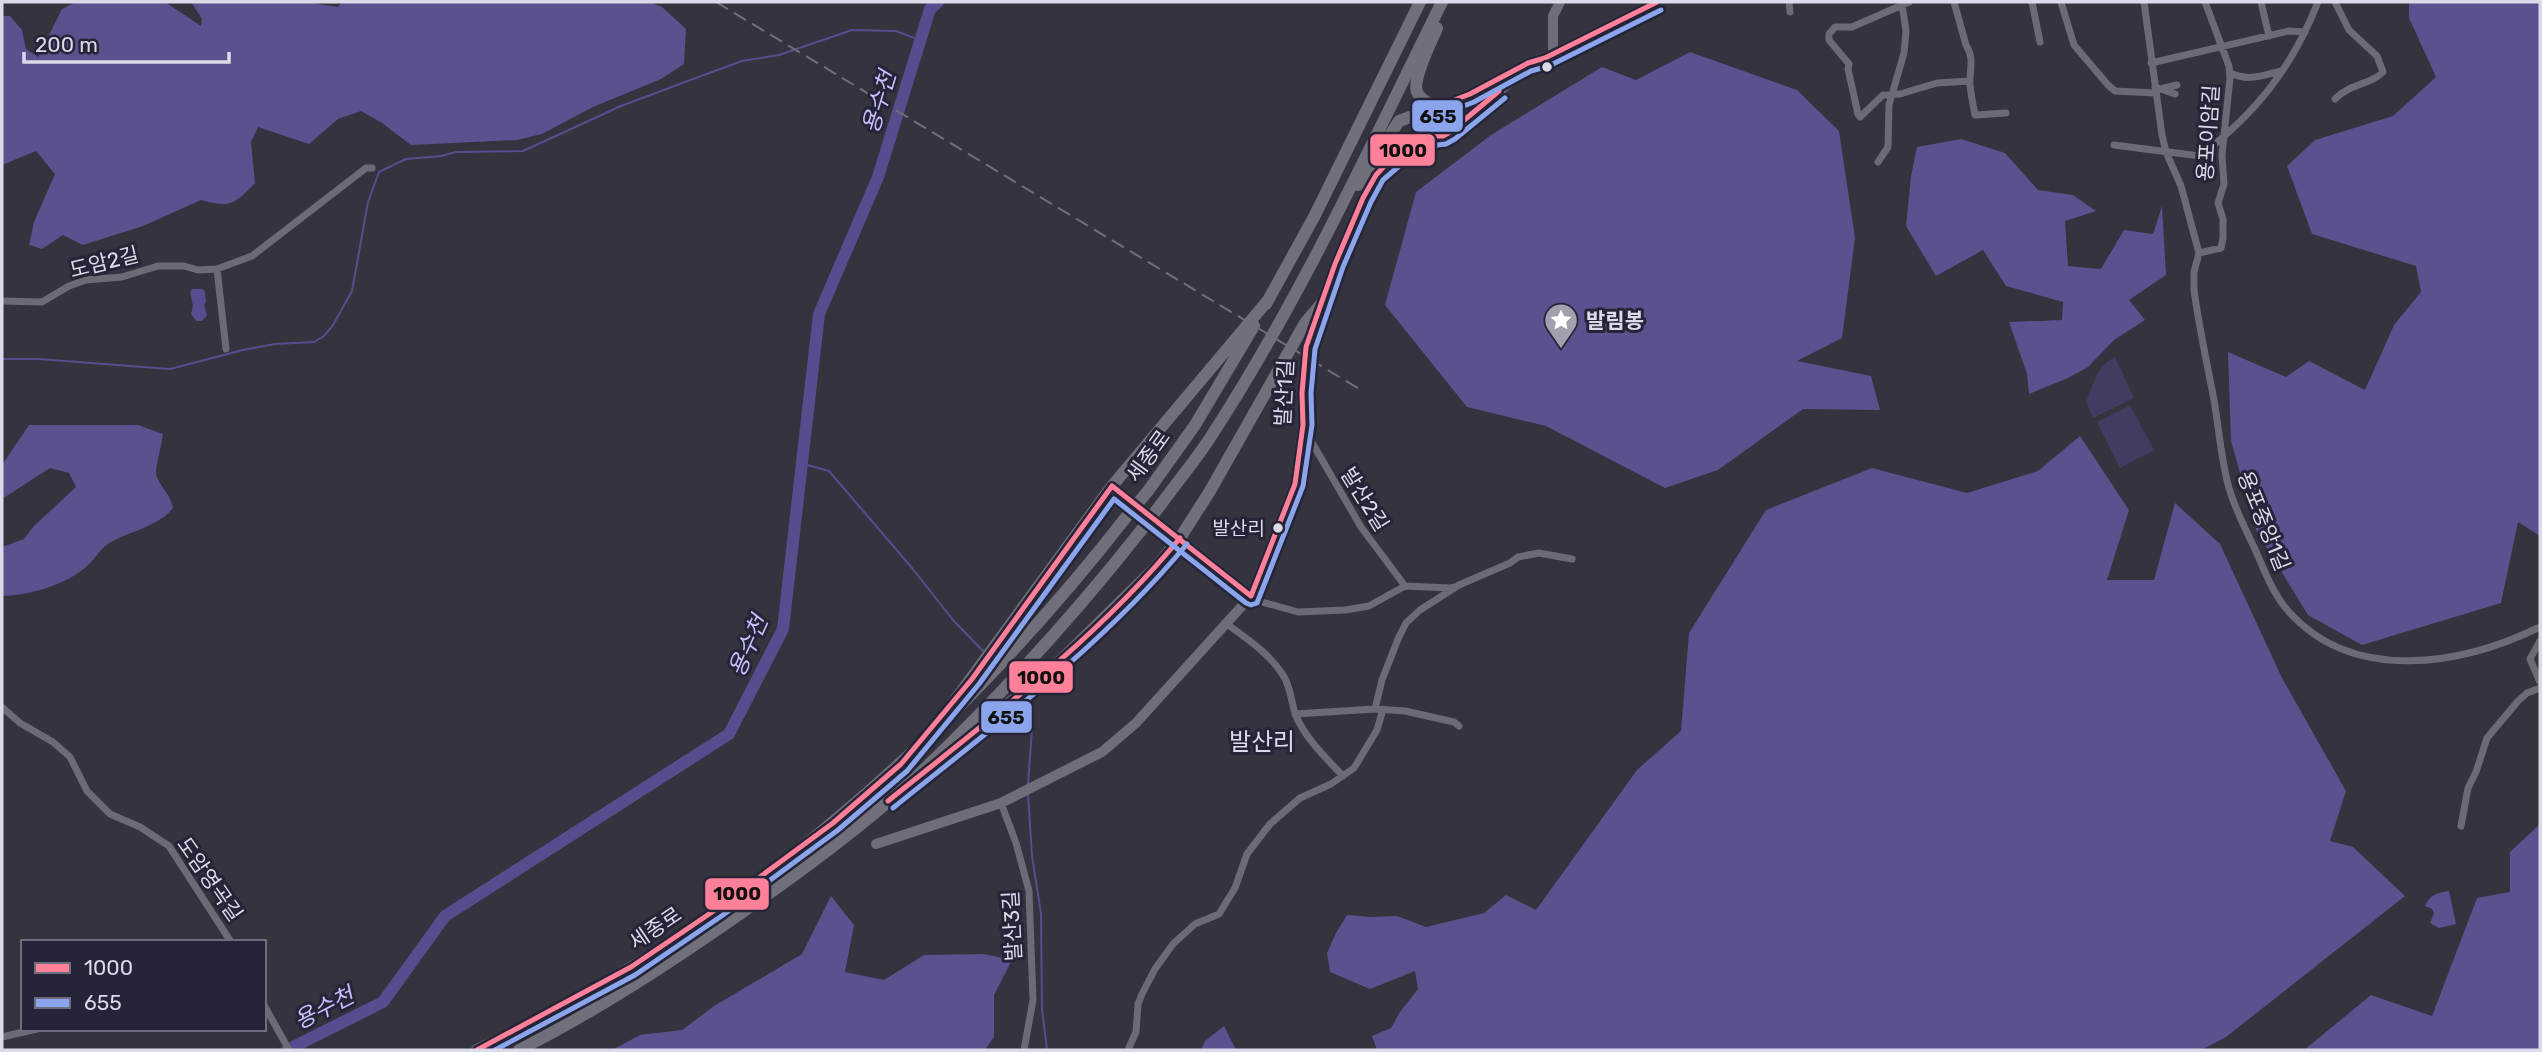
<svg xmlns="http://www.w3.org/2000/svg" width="2542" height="1052" viewBox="0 0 2542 1052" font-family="Rubik,'Noto Sans KR',sans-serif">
  <rect width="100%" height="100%" fill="#34333e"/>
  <path fill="#403c62" d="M 2115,357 L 2134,398 L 2093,418 L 2086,402 C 2093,385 2097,365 2115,357 Z
    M 2130,405 L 2154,450 L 2120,468 L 2097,422 Z"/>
  <path fill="#5a518f" d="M 76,2 L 165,2 L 201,26 L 202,19 L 191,2 L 306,2 L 338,7 L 342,2 L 649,2 L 662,7 L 686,29 L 684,64 L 661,79 L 593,107 L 542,134 L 517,140 L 411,145 L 382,123 L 361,111 L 338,119 L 309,144 L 258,127 L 251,142 L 255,183 C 234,205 230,208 201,200 L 143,226 L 83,245 L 63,235 L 42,249 L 29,245 L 34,222 L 55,174 L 36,151 L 2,165 L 2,16 L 10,16 L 22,30 L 26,49 L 38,57 L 62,9 Z
    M 2409,2 L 2540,2 L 2540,536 L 2518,522 L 2501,603 L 2362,645 L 2308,615 L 2257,532 L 2231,441 L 2228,352 L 2286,377 L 2309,361 L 2365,390 L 2394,325 L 2421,292 L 2416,266 L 2312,234 L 2287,166 L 2315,140 L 2393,116 L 2436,77 L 2409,18 Z
    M 1690,52 L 1797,90 L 1839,131 L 1855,238 L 1842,338 L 1797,361 L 1871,376 L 1880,410 L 1803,409 L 1718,470 L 1665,488 L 1546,426 L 1467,407 L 1385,305 L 1416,192 L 1491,135 L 1602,67 L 1636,80 Z
    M 1961,139 L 2005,153 L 2038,190 L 2073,195 L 2096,211 L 2065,221 L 2068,266 L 2101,269 L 2124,230 L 2153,234 L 2162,206 L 2166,275 L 2129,300 L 2145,320 L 2114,340 L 2088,367 L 2068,378 L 2029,394 L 2027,374 L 2009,322 L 2062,320 L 2063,302 L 2006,286 L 1983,250 L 1936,276 L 1906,226 L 1911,176 L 1917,147 Z
    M 29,425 L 138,425 L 163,434 C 162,443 156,466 156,473 C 157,484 170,492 173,508 C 159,526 131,531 111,542 C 101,547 96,558 88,565 C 67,585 30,595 2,596 L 2,547 L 24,539 L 34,526 L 76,487 L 69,473 L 50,468 L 2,499 L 2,465 Z
    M 2080,436 L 2129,510 L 2107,580 L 2154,580 L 2175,503 L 2220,544 L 2282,678 L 2346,791 L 2330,841 L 2353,847 L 2405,896 L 2226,1037 L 2201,1050 L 1377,1050 L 1372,1036 L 1391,1028 L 1400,1012 L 1418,989 L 1415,971 L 1370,989 L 1330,972 L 1327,953 L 1336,933 L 1347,915 L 1370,917 L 1397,916 L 1426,927 L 1484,913 L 1506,895 L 1536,910 L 1637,770 L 1681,731 L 1689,633 L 1766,510 L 1872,468 L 1967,493 L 2038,471 Z
    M 2540,824 L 2540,1050 L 2304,1050 L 2371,995 L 2432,1016 L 2477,898 L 2510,892 L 2510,852 Z
    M 2449,891 L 2456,924 L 2439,928 L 2430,923 L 2434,913 L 2432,909 L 2425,906 C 2431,894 2437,893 2449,891 Z
    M 831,896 L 854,925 L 845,972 L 884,980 L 924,955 L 984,954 L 1012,960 L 994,995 L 994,1037 L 985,1050 L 612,1050 L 640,1035 L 682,1030 L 714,1006 L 802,954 Z
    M 1224,1026 L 1236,1050 L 1201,1050 L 1205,1041 Z"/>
  <path fill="#574d8e" d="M 192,289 L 202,289 L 205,291 L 206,302 L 204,305 L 207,315 L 202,321 L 196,321 L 191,314 L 193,306 L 190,292 Z"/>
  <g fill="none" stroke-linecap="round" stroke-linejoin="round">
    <path stroke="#574d8e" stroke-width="2" d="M 2,359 L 38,359 L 170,369 L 243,350 L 275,344 L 314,342 L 324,336 L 333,325 L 352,291 L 368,202 L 379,172 L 406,159 L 441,156 L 456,152 L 523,151 L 621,106 L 685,82 L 742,61 L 779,55 L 852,30 L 896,31 L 922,41
      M 800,463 L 829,471 L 912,568 L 953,620 L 984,652
      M 1027,697 L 1032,728 L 1028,785
      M 1028,794 L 1032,856 L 1041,914 L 1042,1009 L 1047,1050"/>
    <path stroke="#574d8e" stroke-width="12" d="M 287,1050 L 383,1002 L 445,916 L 729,734 L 783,629 L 819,314 L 878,177 L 930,9 L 938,2"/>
    <path stroke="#6b6a75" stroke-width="7" d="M 1789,2 L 1790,12
      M 1909,2 L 1852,27 L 1835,27 L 1829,34 L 1829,40 L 1849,64 L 1848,69 L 1858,114 L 1860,117 L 1883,95 L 1900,94 L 1937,83 L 1970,81
      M 1954,2 L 1966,45 C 1975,59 1969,71 1970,85 C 1971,95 1973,105 1975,115 L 2006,113
      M 2032,2 L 2040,42
      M 2061,2 L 2074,45 L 2108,85 L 2115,91 L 2156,93
      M 2144,2 L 2162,135 L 2166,152 L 2181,186 L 2199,253 L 2194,272 L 2194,290 C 2199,327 2207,363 2214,400 C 2219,429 2221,459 2229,488 C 2235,509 2245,528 2254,547 C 2264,569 2272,593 2289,612 C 2354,684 2462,665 2540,627
      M 2261,2 L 2269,36
      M 2335,2 L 2349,30 L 2377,56 L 2383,72 C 2371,85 2350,83 2335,99
      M 2151,63 L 2289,31 L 2305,32
      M 2230,73 C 2250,82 2262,75 2282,71
      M 2155,87 L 2175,94
      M 2164,88 L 2177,85
      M 2114,145 L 2200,156 C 2256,113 2292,68 2318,2
      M 1878,162 L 1888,147 L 1889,105 L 1904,53 L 1906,31 L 1902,4
      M 2199,253 L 2221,248 L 2223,238 L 2223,219 L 2218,203 L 2224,184 L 2222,155 L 2230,78 L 2229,66 L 2205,2
      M 217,269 L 226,349
      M 2,301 L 42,302 L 69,286 L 86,280 L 122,277 L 158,266 L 184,266 L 198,270 L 217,269 L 252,256 L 366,168 L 372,168
      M 1303,427 L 1361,527 L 1405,586 L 1450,588 L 1455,587
      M 1251,596 L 1262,602 L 1298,612 L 1345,610 L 1369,606 L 1405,586
      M 1227,624 C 1247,639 1269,653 1283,675 C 1291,687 1291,703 1296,716 C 1306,739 1326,758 1343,776
      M 2540,641 L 2530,659 L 2540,682
      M 2,707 L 20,723 L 53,742 L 70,757 L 87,791 L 110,814 L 140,827 L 169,846 L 231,942
      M 1375,709 L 1382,680 L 1398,639 L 1406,623 L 1420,610 L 1459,585 L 1510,563 L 1518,557 L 1539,553 L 1572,559
      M 1295,714 L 1375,709 L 1405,711 L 1454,722 L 1459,726
      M 1001,803 L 1016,843 L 1029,891 L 1033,1000 L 1024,1050
      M 2461,826 L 2468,788 L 2476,772 L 2487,738 L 2518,701 L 2527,693 L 2540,688
      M 264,1005 L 289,1050
      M 2,1037 L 37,1029
      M 1128,1050 L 1136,1032 L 1138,1004 L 1142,994 L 1155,969 L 1173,944 L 1195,924 L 1219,914 L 1235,888 L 1247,854 L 1270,824 L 1300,798 L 1331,784 L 1354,768 L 1377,730 L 1383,709"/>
    <path stroke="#6e6d7a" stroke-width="10" d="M 1553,54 L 1553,16 L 1560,2
      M 1440,106 C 1451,110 1456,116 1453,128
      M 1415,148 L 1435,136 L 1443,136 L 1450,132 L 1513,80 L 1542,61
      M 1112,486 L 1251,596
      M 876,844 L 1001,803 L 1102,752 L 1136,723 L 1251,596 L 1295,484 L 1303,425 L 1302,393 L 1306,347 L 1335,264 L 1363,198 L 1376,175 L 1389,161 L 1421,135 L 1425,128 L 1425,117 L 1428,110 L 1470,94 L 1528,63 L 1545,58 L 1657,2"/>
    <path stroke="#706f7a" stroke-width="12" d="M 1434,107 C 1428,103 1420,99 1417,92 C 1412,79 1431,43 1437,28
      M 1358,185 L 1399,121 L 1410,117 L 1424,124
      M 1266,304 L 1314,217 L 1420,2
      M 1148,491 L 1195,425 L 1254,326
      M 1162,503 C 1178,481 1195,461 1210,438 C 1300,300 1369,149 1442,2
      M 953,703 L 1112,486 L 1269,299
      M 971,733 L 1049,672 L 1156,567 L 1180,538 L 1210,491 L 1305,323 L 1322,303
      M 477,1050 C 734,931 954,738 1127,516
      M 519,1050 C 598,1010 671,962 744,911 C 803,870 862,827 915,778 C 997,700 1073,617 1143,528"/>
    <path stroke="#706e79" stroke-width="2" stroke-dasharray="14 7" stroke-linecap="butt" d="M 716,2 L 1361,390"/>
    <path stroke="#706f7a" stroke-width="12" d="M 1127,516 L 1148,491
      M 1143,528 L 1162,503"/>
    <g stroke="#262438" stroke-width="10">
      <path id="bus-1" d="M 1409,151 L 1435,136 L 1443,136 L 1450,132 L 1499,91
        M 888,801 C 990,719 1096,640 1180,538
        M 477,1050 L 631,967 L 718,908 L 833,823 L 901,764 L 972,679 L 1112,486 L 1251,596 L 1295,484 L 1303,425 L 1302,393 L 1306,347 L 1335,264 L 1363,198 L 1376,175 L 1389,161 L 1421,135 L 1425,128 L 1425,117 L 1428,110 L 1470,94 L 1528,63 L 1545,58 L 1657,2"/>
    </g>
    <g stroke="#262438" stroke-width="10">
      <path id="bus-2" d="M 1413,159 L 1437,145 L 1446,144 L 1455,139 L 1505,98
        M 893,808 C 996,725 1102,646 1187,544
        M 495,1050 L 635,975 L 723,915 L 838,830 L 907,771 L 979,684 L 1114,499 L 1246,603 L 1251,605 L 1257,603 L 1303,486 L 1312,425 L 1311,393 L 1315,349 L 1343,267 L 1371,202 L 1383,180 L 1428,141 L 1433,131 L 1435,117 L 1474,102 L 1531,71 L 1549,66 L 1661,10"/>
    </g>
    <use href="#bus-1" stroke="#ff8098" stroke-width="5"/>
    <use href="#bus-2" stroke="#8ba5ed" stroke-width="5"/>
  </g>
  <defs>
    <g id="sight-pin" transform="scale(1.75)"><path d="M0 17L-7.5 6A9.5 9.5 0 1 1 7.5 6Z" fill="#a1a0ac" stroke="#262438"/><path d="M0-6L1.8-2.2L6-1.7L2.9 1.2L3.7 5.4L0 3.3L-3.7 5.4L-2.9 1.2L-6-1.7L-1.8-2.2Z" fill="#fff"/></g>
  </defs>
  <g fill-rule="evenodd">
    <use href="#sight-pin" x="1561" y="320"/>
  </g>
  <g fill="#dbdae8" stroke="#262438" stroke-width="2.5">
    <circle cx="1547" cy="67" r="6"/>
    <circle cx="1278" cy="528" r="6"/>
  </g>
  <g text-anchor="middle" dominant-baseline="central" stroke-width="6" stroke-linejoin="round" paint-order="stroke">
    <g font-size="19" fill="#dbdae8" stroke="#262438" text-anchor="end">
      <text x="1265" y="528">발산리</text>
    </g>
    <g font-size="21" fill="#dbdae8" stroke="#262438">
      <text transform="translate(2208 133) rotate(-86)">용포이암길</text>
      <text transform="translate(104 262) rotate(-14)">도암2길</text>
      <text transform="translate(1284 393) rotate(-87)">발산1길</text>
      <text transform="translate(1148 456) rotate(-54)">세종로</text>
      <text transform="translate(1365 499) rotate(58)">발산2길</text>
      <text transform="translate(2264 521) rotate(68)">용포중앙1길</text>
      <text transform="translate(210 879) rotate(55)">도암영곡길</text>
      <text transform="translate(1012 926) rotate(-93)">발산3길</text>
      <text transform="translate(655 928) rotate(-34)">세종로</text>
    </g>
    <g font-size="21" font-weight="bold" fill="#dbdae8" stroke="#262438" text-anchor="start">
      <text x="1586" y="320">발림봉</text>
    </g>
    <g font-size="23" font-style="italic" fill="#c4c0fc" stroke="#262438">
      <text transform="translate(879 102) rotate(-73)">용수천</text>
      <text transform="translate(748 646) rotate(-66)">용수천</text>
      <text transform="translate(324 1008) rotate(-27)">용수천</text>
    </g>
    <g font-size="24" fill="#dbdae8" stroke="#262438">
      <text x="1262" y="742">발산리</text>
    </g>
  </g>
  <g stroke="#262438" stroke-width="2.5">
    <rect x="1411" y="99" width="53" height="34" rx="7" fill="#8ba5ed"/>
    <rect x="1369" y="133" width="67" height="34" rx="7" fill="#ff8098"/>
    <rect x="1008" y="660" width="66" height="34" rx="7" fill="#ff8098"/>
    <rect x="980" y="700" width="53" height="34" rx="7" fill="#8ba5ed"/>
    <rect x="704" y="877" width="66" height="34" rx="7" fill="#ff8098"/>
  </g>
  <g font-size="19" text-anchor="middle" font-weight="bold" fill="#111">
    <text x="1438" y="123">655</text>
    <text x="1403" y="157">1000</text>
    <text x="1041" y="684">1000</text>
    <text x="1006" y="724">655</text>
    <text x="737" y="900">1000</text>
  </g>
  <rect width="2542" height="1052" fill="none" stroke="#dbdae8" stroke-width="7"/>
  <rect x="21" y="940" width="245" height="91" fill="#262438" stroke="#6e6d7e" stroke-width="2"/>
  <rect x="35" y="963" width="35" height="10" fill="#ff8098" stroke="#6e6d7e" stroke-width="2"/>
  <text x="84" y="975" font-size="21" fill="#dbdae8">1000</text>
  <rect x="35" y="998" width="35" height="10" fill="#8ba5ed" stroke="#6e6d7e" stroke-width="2"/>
  <text x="84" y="1010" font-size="21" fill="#dbdae8">655</text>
  <path d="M24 52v10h205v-10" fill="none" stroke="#dbdae8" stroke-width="3.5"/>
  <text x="35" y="52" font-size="21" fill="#dbdae8" stroke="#262438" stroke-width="5" paint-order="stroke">200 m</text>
</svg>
